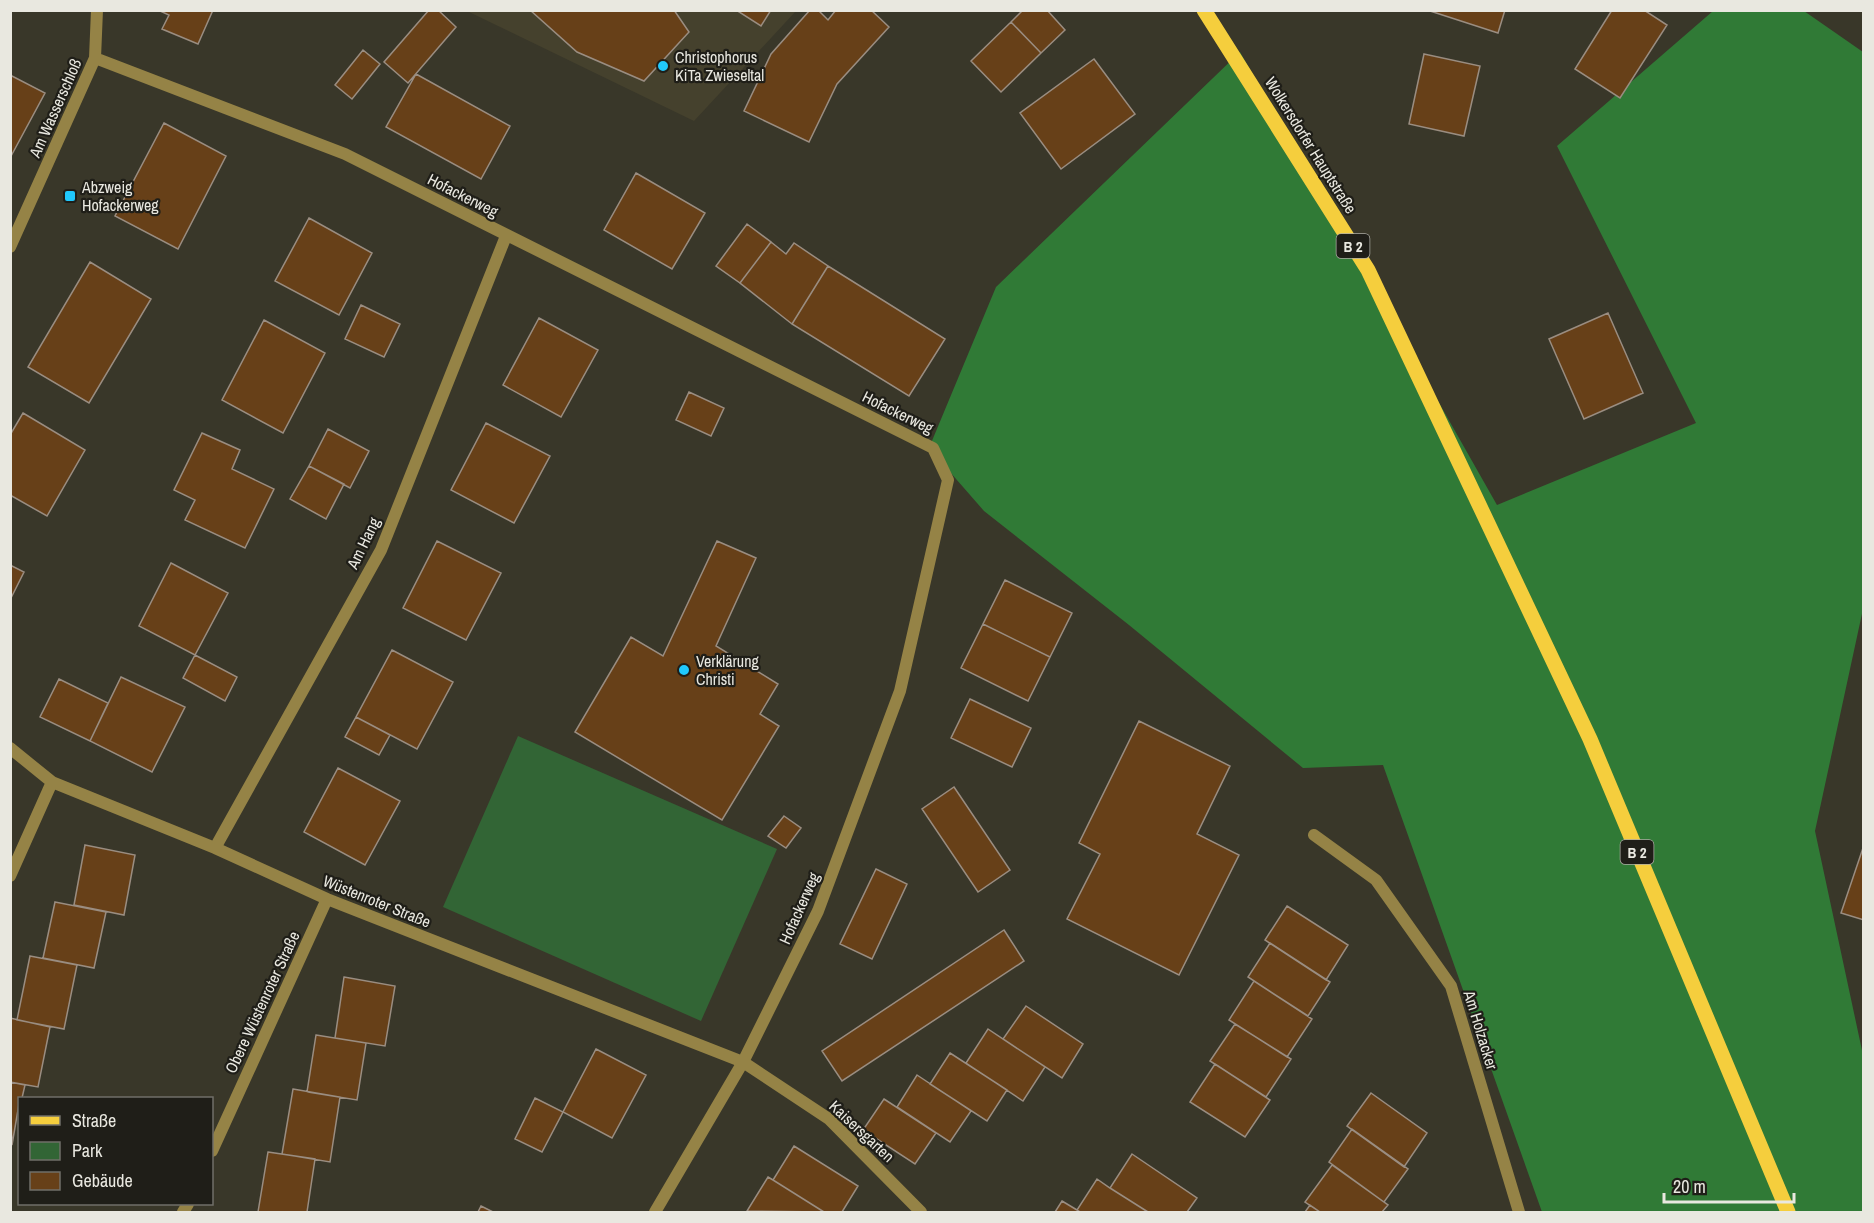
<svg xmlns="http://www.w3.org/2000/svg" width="1874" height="1223" viewBox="0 0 1874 1223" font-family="'Archivo Narrow',sans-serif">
  <rect width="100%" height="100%" fill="#393729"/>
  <path fill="#45412d" d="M 467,11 L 796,11 L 694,121 Z"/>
  <path fill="#326535" d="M 518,736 L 777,849 L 701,1021 L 443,907 Z"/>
  <path fill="#307a36" d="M 1713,11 L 1804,11 L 1863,52 L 1863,609 L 1815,831 L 1863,1055 L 1863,1212 L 1542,1212 L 1383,765 L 1303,768 L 1129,625 L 984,511 L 929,448 L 996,287 L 1240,52 L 1497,505 L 1696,423 L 1557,146 Z"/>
  <path fill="#674018" stroke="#9a8d81" stroke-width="1.5" d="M 158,10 L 213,10 L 198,44 L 162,29 L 169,15 Z
    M 429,10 L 438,10 L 456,27 L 408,83 L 384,62 Z
    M 530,10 L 674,10 L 689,32 L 644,81 L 577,52 Z
    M 736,10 L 771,10 L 761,26 Z
    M 810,10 L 818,10 L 828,20 L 836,10 L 871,10 L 889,27 L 837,84 L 809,142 L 744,111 L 771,54 Z
    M 1023,10 L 1047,10 L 1065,30 L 1041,53 L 1011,22 Z
    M 1427,10 L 1505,10 L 1498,33 Z
    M 1612,10 L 1644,10 L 1667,25 L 1620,98 L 1575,69 Z
    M 1011,22 L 1041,53 L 1001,92 L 971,61 Z
    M 363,50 L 380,64 L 352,99 L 335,85 Z
    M 1424,54 L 1480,66 L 1464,136 L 1409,124 Z
    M 1094,59 L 1135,114 L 1061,169 L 1020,113 Z
    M 416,74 L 510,126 L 481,179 L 386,127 Z
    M 10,75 L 45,93 L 10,158 Z
    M 164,123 L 226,156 L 178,249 L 115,216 Z
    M 636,173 L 705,213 L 672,269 L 604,230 Z
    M 309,218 L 372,253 L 339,315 L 275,281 Z
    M 747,224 L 771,242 L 740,283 L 716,266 Z
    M 771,242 L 786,254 L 794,243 L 828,266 L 792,324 L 740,283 Z
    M 90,262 L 151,299 L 89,403 L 28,367 Z
    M 828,266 L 945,339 L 909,396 L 792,324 Z
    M 361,305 L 400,324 L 384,357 L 345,339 Z
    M 1608,313 L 1643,393 L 1584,419 L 1549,339 Z
    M 539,318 L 598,350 L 561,417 L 503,385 Z
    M 264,320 L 325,353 L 283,433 L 222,400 Z
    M 689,392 L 724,408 L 711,436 L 676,420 Z
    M 23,413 L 85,450 L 47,516 L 10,495 L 10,435 Z
    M 486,423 L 550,456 L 514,523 L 451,490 Z
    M 328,429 L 369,451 L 350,488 L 309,466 Z
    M 202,433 L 240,450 L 232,469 L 274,489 L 245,548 L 185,520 L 195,500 L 174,490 Z
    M 309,466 L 344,484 L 326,519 L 290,499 Z
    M 437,541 L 501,573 L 466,640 L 403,608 Z
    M 717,541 L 756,558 L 716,646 L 778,684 L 760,714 L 779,726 L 722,820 L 575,732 L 631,637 L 663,656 Z
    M 171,563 L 228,593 L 195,655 L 139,626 Z
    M 10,565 L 24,572 L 10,600 Z
    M 1005,580 L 1072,613 L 1050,657 L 983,624 Z
    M 983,624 L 1050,657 L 1028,701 L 961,668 Z
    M 392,650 L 453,682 L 417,749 L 356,717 Z
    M 195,655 L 237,677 L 225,701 L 183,678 Z
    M 121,677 L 185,707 L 152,772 L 90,741 Z
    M 59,679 L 108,703 L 90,741 L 40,717 Z
    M 970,699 L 1031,728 L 1012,767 L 951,738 Z
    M 356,717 L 390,735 L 379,755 L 345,737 Z
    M 1139,721 L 1230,766 L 1197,834 L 1239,855 L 1179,975 L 1067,919 L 1100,854 L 1079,843 Z
    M 338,768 L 400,801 L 365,865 L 304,832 Z
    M 954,787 L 1010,870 L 978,892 L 922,809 Z
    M 784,816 L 801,828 L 786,848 L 768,836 Z
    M 85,845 L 135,855 L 124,915 L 74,905 Z
    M 1864,845 L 1864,920 L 1841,913 Z
    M 876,869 L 907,884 L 872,959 L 840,944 Z
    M 55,902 L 106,912 L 94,968 L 43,958 Z
    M 1287,906 L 1348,945 L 1326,980 L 1265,940 Z
    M 1004,930 L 1024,961 L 842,1081 L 822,1051 Z
    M 1270,943 L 1330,982 L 1308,1016 L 1248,977 Z
    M 30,956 L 77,965 L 64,1029 L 17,1020 Z
    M 344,977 L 395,986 L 385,1046 L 335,1038 Z
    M 1254,981 L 1312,1019 L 1287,1057 L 1229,1020 Z
    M 1026,1006 L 1083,1044 L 1062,1078 L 1003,1039 Z
    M 10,1018 L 50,1027 L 38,1087 L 10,1082 Z
    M 1235,1024 L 1291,1059 L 1266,1097 L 1210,1061 Z
    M 988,1029 L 1045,1067 L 1023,1101 L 966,1063 Z
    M 316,1035 L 366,1043 L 357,1100 L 307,1092 Z
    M 596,1049 L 646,1075 L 612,1138 L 563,1112 Z
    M 950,1053 L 1007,1090 L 987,1121 L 930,1084 Z
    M 1215,1064 L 1270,1100 L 1245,1137 L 1190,1102 Z
    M 917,1075 L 971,1111 L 950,1142 L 897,1107 Z
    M 10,1082 L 25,1085 L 22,1098 L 20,1098 L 12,1145 Z
    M 293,1089 L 340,1097 L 330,1162 L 282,1154 Z
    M 1371,1093 L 1427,1133 L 1404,1167 L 1347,1126 Z
    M 535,1098 L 563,1112 L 542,1152 L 515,1139 Z
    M 884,1099 L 936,1133 L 915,1164 L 863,1130 Z
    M 1352,1129 L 1408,1169 L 1384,1202 L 1329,1162 Z
    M 794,1146 L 858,1186 L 842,1212 L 824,1212 L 773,1180 Z
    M 268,1152 L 315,1159 L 307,1212 L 258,1212 Z
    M 1132,1154 L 1197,1198 L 1187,1212 L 1148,1212 L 1110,1188 Z
    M 1332,1165 L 1388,1205 L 1382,1212 L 1320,1212 L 1305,1202 Z
    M 768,1177 L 773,1180 L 824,1212 L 747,1211 Z
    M 1097,1179 L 1110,1188 L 1148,1212 L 1080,1212 L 1077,1210 Z
    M 1062,1201 L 1077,1210 L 1080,1212 L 1055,1212 Z
    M 1310,1205 L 1320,1212 L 1305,1212 Z
    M 481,1206 L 493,1212 L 478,1212 Z"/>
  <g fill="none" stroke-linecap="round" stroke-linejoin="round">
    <path stroke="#958346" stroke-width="12" d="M 95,58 L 345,154 L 933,448 L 948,480 L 900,691 L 818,911 L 743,1062 L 655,1212
      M 10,247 L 95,58 L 97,10
      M 10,748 L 52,782 L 215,848 L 327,899 L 743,1062 L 829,1119 L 921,1212
      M 1314,835 L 1376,880 L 1451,986 L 1519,1212
      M 215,848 L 381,550 L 506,236
      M 10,876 L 52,782
      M 212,1151 L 327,899
      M 183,1212 L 188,1204"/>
    <path stroke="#f5ce3d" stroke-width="15" d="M 1204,10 L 1368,270 L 1590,739 L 1788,1212"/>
  </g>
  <g fill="#20c9fd" stroke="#1f1e18" stroke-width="2">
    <circle cx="663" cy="66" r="6"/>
    <rect x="64" y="190" width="12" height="12" rx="3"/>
    <circle cx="684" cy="670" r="6"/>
  </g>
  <g text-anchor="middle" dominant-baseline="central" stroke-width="4.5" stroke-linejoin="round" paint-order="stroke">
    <g fill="#1f1e18" stroke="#acaba4" stroke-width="1.5">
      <rect x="1336.5" y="234" width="33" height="24" rx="4.5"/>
      <rect x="1620.5" y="840" width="33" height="24" rx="4.5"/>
    </g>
    <g font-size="15" font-weight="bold" fill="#e9e8e0">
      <text x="1353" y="246">B 2</text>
      <text x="1637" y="852">B 2</text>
    </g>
    <g font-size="16" fill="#e9e8e0" stroke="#1f1e18" text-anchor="start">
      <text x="675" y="57">Christophorus<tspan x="675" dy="18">KiTa Zwieseltal</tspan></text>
      <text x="82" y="187">Abzweig<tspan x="82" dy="18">Hofackerweg</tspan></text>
      <text x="696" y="661">Verklärung<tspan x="696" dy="18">Christi</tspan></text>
    </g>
    <g font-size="16" fill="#e9e8e0" stroke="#1f1e18">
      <text transform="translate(55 108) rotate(-66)">Am Wasserschloß</text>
      <text transform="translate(1311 145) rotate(58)">Wolkersdorfer Hauptstraße</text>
      <text transform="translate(463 195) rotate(27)">Hofackerweg</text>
      <text transform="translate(898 412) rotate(26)">Hofackerweg</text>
      <text transform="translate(363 543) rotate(-64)">Am Hang</text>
      <text transform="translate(377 901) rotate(22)">Wüstenroter Straße</text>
      <text transform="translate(799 908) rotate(-66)">Hofackerweg</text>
      <text transform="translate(262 1002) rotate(-65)">Obere Wüstenroter Straße</text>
      <text transform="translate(1481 1030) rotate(73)">Am Holzacker</text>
      <text transform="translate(862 1131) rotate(43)">Kaisersgarten</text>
    </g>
  </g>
  <rect width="1874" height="1223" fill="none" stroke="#e9e8e0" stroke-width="24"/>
  <rect x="18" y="1097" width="195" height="108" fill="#1f1e18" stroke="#706f68" stroke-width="1.5"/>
  <rect x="30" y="1116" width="30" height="9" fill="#f5ce3d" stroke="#706f68" stroke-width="1.5"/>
  <text x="72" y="1127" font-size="18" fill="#e9e8e0">Straße</text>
  <rect x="30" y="1142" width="30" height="18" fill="#326535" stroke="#706f68" stroke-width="1.5"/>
  <text x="72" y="1157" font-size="18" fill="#e9e8e0">Park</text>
  <rect x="30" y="1172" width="30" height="18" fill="#674018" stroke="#706f68" stroke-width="1.5"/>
  <text x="72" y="1187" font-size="18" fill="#e9e8e0">Gebäude</text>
  <path d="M1664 1193v9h130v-9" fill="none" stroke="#e9e8e0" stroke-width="3"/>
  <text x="1673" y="1193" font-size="18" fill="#e9e8e0" stroke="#1f1e18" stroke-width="4.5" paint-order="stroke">20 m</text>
</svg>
